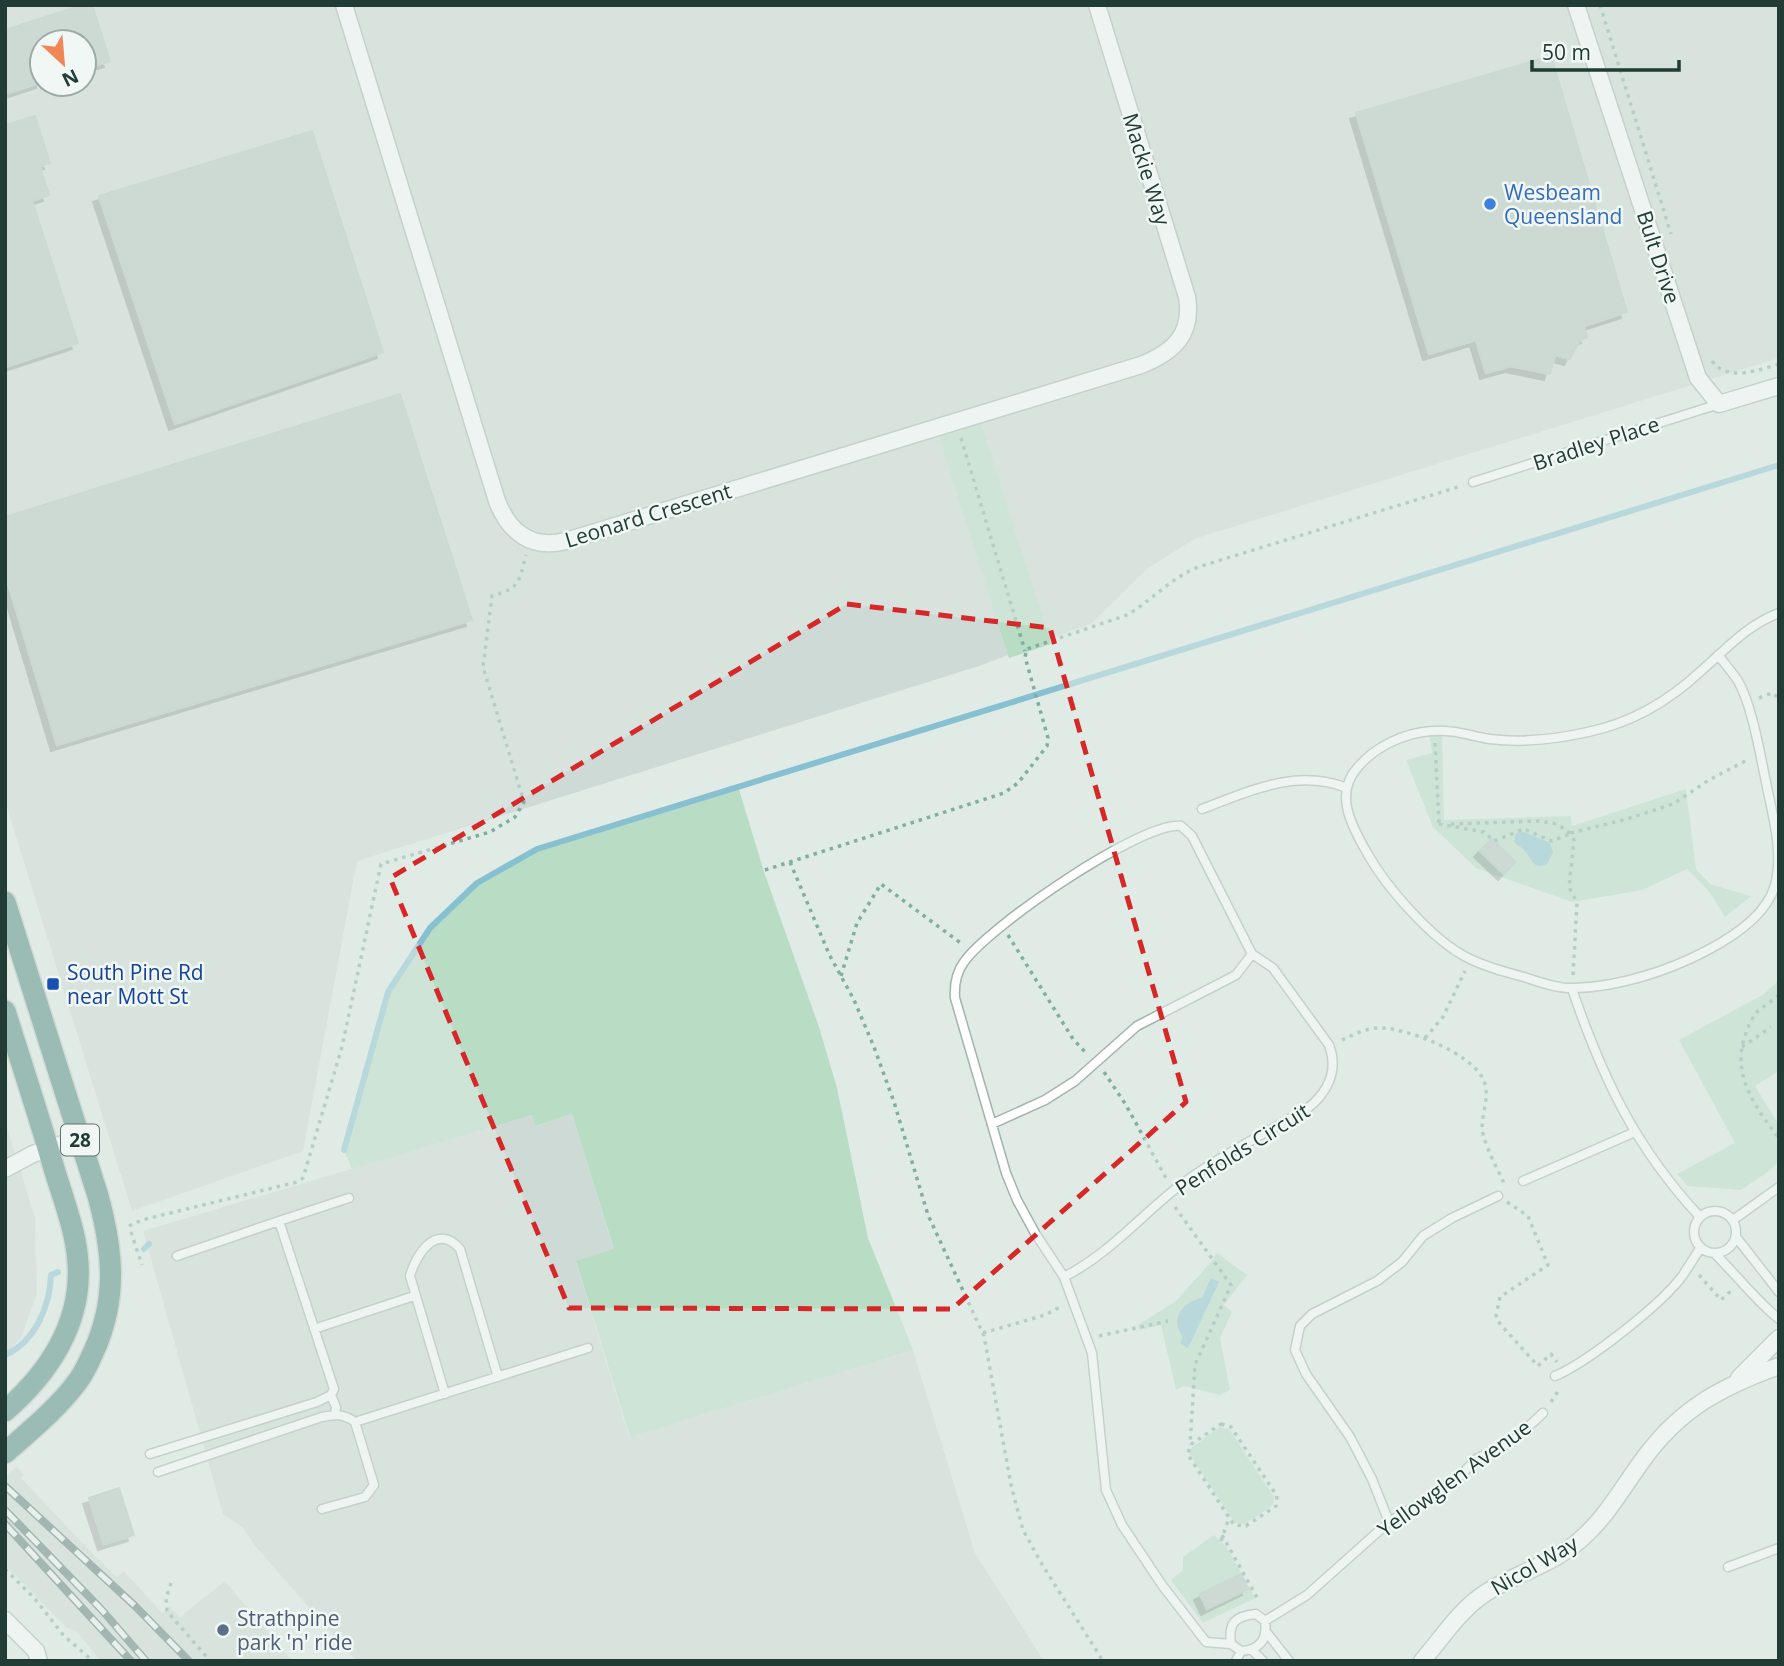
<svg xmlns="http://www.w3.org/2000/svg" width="1784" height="1666" viewBox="0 0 1784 1666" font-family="'Open Sans',sans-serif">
  <defs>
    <filter id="shadow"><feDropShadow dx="-6" dy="6" stdDeviation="0" flood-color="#0004"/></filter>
  </defs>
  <rect width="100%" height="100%" fill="#e0ebe6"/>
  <path fill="#cedad5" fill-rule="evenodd" d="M 5,5 L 1779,5 L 1779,358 L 1194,539 L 1147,569 L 1092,623 L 979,666 L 357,861 L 303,1151 L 132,1211 L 5,801 ZM 42,42 L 84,42 L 84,84 L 42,84 Z
    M 572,1114 L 614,1250 L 576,1262 L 629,1437 L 913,1350 L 975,1553 L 1044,1661 L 356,1661 L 256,1547 L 243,1528 L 223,1514 L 143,1231 L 532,1115 L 537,1126 Z
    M 5,1121 L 35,1218 L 37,1293 L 21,1338 L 5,1355 Z
    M 17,1467 L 24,1475 L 21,1478 L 93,1554 L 117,1577 L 124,1571 L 162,1613 L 170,1607 L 180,1617 L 225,1581 L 292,1661 L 101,1661 L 76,1631 L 67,1628 L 5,1565 L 5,1476 Z"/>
  <path fill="#b8dcc4" d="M 978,414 L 1051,644 L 1009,658 L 936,427 Z
    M 1429,731 L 1442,731 L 1444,820 L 1571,816 L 1572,826 L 1686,789 L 1696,869 L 1710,884 L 1751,896 L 1725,917 L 1709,891 L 1687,869 L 1642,890 L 1572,902 L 1476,868 L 1433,827 L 1406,760 L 1432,753 Z
    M 738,786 L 764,872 L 819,1027 L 837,1088 L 868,1238 L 913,1350 L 630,1437 L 576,1261 L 614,1249 L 572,1114 L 536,1126 L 532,1115 L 352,1169 L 344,1150 L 388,992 L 430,928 L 477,883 L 534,851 Z
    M 1779,980 L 1779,1071 L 1755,1086 L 1779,1125 L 1779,1161 L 1769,1171 L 1741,1190 L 1688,1186 L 1677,1174 L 1735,1143 L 1679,1040 L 1764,994 Z
    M 1217,1253 L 1247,1275 L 1224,1305 L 1232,1312 L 1220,1338 L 1230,1390 L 1220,1395 L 1184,1386 L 1176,1390 L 1161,1325 L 1139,1330 L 1138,1325 L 1176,1301 L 1211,1262 Z
    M 1220,1427 L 1229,1429 L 1274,1497 L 1273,1505 L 1245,1524 L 1235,1523 L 1190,1455 L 1191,1448 Z
    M 1214,1535 L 1226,1546 L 1255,1598 L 1203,1623 L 1171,1580 L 1183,1570 L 1183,1557 Z"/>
  <path fill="#87c0d0" d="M 1524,832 L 1550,843 L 1553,852 L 1547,864 C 1531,870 1533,859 1524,850 C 1521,847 1517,845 1514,842 L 1516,833 Z
    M 1211,1278 L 1219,1282 L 1188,1348 L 1180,1343 L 1183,1337 C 1169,1320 1183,1301 1202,1298 Z"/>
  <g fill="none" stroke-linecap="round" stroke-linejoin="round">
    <path stroke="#87c0d0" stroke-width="6" d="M 344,1150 L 388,992 L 430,928 L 477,883 L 537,849 L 1779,465
      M 144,1249 L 149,1244
      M 5,1355 C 35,1342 50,1306 51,1275 L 58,1272"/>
  </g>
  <path fill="#b5c5bf" stroke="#b2c4be" stroke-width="2" filter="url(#shadow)" d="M 82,5 L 92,5 L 110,61 L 84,69 L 84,42 L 42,42 L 42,82 L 5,94 L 5,30 Z
    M 1551,56 L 1627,312 L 1584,326 L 1587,337 L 1580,340 L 1570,359 L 1555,355 L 1550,374 L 1511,366 L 1486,373 L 1476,340 L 1429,354 L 1356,113 Z
    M 35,116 L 50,163 L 40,166 L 49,195 L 32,201 L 78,343 L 5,367 L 5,125 Z
    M 312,131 L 383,352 L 175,424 L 99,196 Z
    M 400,394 L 472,620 L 57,745 L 5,573 L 5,517 Z
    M 1492,839 L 1515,862 L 1504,874 L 1480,851 Z
    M 119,1488 L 134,1535 L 104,1544 L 89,1498 Z
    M 1241,1574 L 1248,1589 L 1207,1609 L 1200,1594 Z"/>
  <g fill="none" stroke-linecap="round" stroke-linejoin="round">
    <g stroke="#a3b3ad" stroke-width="11">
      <path id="service" d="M 1473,482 L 1719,404
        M 1718,655 C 1725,664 1732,672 1738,681 C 1752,705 1760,754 1766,782 C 1772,814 1784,852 1775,885 C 1767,915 1733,937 1706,951 C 1668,971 1618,987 1575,988 C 1559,989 1539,982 1524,977 C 1505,972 1486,967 1468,958 C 1432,940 1385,886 1366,851 C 1351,825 1334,793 1358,767 C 1376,746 1404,733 1432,731 C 1452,729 1471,736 1490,739 C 1522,743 1557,739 1588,732 C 1631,723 1669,701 1701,671 C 1726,649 1747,625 1779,613
        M 1202,809 C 1250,791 1296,768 1347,788
        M 1572,989 C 1603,1079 1635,1147 1700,1217
        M 992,1124 L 1045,1100 L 1075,1081 L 1137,1026 L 1236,975 L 1252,954
        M 1523,1181 L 1635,1132
        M1694 1232a21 21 0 1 1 42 0a21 21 0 1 1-42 0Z
        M 1733,1220 L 1779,1187
        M 279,1221 L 349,1198
        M 1736,1237 L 1779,1292
        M 1714,1253 C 1736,1274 1755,1300 1779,1319
        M 1064,1277 C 1107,1255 1137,1220 1174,1190 C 1215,1158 1263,1135 1307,1109 C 1327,1093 1339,1071 1329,1045 L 1273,968 L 1252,954 L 1192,836 L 1181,826 C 1142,821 988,927 964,962 C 956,973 954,984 955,998 L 1006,1173 L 1017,1200 L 1035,1233 L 1064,1277 L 1092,1353 L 1106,1490 L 1122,1525 L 1162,1585 L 1206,1642 L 1231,1644
        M 314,1329 L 414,1296
        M 1555,1376 C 1588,1362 1662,1304 1683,1275 C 1689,1266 1695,1256 1701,1247
        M 445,1394 L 410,1276 C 416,1254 437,1222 460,1249 L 498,1377
        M 331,1395 L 336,1407 L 335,1414
        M 355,1422 L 588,1348
        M 150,1454 L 317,1402 L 331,1395 L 334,1389 L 279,1221 L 177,1256
        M 158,1472 L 322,1417 C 335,1414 344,1414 355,1422 L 374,1485 L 365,1497 L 322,1509
        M 1389,1522 L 1372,1479 L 1350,1437 L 1306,1374 L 1295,1350 L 1300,1326 L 1312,1314 L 1377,1281 L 1402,1262 L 1423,1236 L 1452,1218 L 1498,1196
        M 1728,1567 L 1779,1548
        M 1256,1614 L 1265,1621 C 1268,1640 1259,1650 1241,1651 L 1231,1644 C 1228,1623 1235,1616 1256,1614 Z
        M 1265,1621 L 1307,1595 L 1389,1522 L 1454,1483 L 1476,1459 L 1513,1441 L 1543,1413
        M 1267,1633 L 1289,1661
        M 1252,1650 L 1263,1661
        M 1236,1661 L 1241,1651"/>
    </g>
    <g stroke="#a3b3ad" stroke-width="19">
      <path id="minor" d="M 344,5 L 497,501 C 509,532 531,550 566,541 L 1141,365 C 1174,352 1193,334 1187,297 L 1097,5
        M 1576,5 L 1698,378 L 1719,404 L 1779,386
        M 5,1169 L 33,1154 L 80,1138
        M 1739,1378 L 1779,1338
        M 5,1620 L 36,1651 L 39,1661
        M 1422,1661 C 1443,1637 1459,1610 1487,1592 C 1517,1573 1553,1564 1580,1540 C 1608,1516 1623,1486 1645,1457 C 1681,1408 1723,1386 1779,1366"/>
    </g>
    <g stroke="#c1c8c6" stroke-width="24">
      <path id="trunk" d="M 5,902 L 98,1196 C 113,1251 118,1299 93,1353 C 89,1362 84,1373 78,1381 C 58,1408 31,1430 5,1453
        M 5,1011 C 21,1062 38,1113 53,1165 C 62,1196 76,1230 78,1263 C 82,1323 49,1373 5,1411"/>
    </g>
    <path stroke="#80aea3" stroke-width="3.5" stroke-dasharray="3.5 5" stroke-linecap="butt" d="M 1600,5 L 1671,234
      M 1712,361 C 1727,382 1759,370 1779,364
      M 961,438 L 1025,651
      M 1759,698 L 1772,693 L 1779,698
      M 1435,743 L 1439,824
      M 1439,824 L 1484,832 L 1494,841 L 1524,829 L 1552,841 L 1570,834
      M 1451,824 L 1538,821 L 1557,824 L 1570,833
      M 790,862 L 829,954 L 854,1000 L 874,1047 L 894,1102 L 928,1215 L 984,1336 L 1011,1485 L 1023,1530 L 1043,1566 L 1103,1661
      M 765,870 L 1004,793 L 1018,783 L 1047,746 L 1048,738 L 1025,657 L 1027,649 L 1127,615 C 1152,600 1171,578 1198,567 L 1461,486
      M 1008,935 L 1073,1039 L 1087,1054
      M 1573,975 L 1577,903 L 1569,887 L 1574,840 L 1571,833 L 1627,819 L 1673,804 L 1709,780 L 1749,759
      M 841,976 L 857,923 L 881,884 L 962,944
      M 1779,995 C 1772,1001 1764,1006 1757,1012 C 1751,1019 1748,1027 1745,1036 C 1731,1074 1756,1109 1779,1138
      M 1425,1038 L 1443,1017 L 1465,971
      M 1342,1040 C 1353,1035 1364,1029 1377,1028 C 1404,1026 1474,1054 1484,1081 C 1491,1099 1479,1117 1483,1134 C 1487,1150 1497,1168 1504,1183
      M 1742,1047 L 1771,1027
      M 1104,1072 L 1126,1105 L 1167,1180
      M 1507,1202 L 1528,1216 L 1548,1265 L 1500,1297 L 1496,1316 L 1500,1324 L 1538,1366 L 1551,1354 L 1557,1362
      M 1175,1207 L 1231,1285 L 1195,1365 L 1190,1445
      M 129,1226 L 142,1220 L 297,1182 L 303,1178 L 342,1047 L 381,864 L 490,832 L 515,817 L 524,802 L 483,667 L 492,596 C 521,587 518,584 526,555
      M 131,1232 L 142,1265
      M 1699,1275 L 1721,1300 L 1732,1290
      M 983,1333 L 1045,1315 L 1062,1306
      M 1099,1336 L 1168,1321
      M 1551,1402 L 1560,1388
      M 1221,1424 L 1231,1427 L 1277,1496 L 1276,1506 L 1246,1526 L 1234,1525 L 1188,1455 L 1190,1445 Z
      M 1222,1535 L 1259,1601
      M 1221,1541 L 1229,1518
      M 5,1569 L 35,1599 L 64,1636 L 93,1661
      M 171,1583 L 166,1599 L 167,1611 L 210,1661"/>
    <use href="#service" stroke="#fff" stroke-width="8"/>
    <use href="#minor" stroke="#fff" stroke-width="16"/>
    <use href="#trunk" stroke="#488479" stroke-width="21"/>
    <g stroke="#5b7671" stroke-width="8">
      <path id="rail" d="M 5,1486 L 134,1605 L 189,1661
        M 5,1510 L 101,1609 L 146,1661
        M 5,1524 L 131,1661"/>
    </g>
    <use href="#rail" stroke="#f0f7f4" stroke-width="5" stroke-dasharray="16" stroke-linecap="butt"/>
  </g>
  <path d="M0 0H1784V1666H0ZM 847,604 L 1050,628 L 1186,1102 L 952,1309 L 569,1308 L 390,878 Z" fill="#e0ebe6" fill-opacity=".55" fill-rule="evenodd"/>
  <path fill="none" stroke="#d62828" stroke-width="5" stroke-dasharray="14 9" stroke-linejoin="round" d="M 847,604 L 1050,628 L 1186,1102 L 952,1309 L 569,1308 L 390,878 Z"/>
  <circle fill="#3f7fe0" stroke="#f0f7f4" stroke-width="2.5" cx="1490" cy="204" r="7"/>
  <rect fill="#1a4fb4" stroke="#f0f7f4" stroke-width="2.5" x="46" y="977" width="14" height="14" rx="3.5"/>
  <circle fill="#5c6f8a" stroke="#f0f7f4" stroke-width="2.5" cx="223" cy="1630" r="7"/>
  <g text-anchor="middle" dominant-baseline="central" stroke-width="5" stroke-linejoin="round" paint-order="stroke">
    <rect fill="#f0f7f4" stroke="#5f736e" stroke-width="2" x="61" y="1124.5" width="38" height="31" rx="5"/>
    <g font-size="19" font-weight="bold" fill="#213b35">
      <text x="80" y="1140">28</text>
    </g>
    <g font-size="21" fill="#213b35" stroke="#f0f7f4">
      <text transform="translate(1147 169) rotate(73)">Mackie Way</text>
      <text transform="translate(1659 257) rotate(72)">Bult Drive</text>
      <text transform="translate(1596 443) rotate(-18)">Bradley Place</text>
      <text transform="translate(648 515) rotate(-17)">Leonard Crescent</text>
      <text transform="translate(1242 1149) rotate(-32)">Penfolds Circuit</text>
      <text transform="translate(1454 1478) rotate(-36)">Yellowglen Avenue</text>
      <text transform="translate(1534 1565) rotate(-30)">Nicol Way</text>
    </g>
    <g font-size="21" fill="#366cbe" stroke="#f0f7f4" text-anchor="start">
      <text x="1504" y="192">Wesbeam<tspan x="1504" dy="24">Queensland</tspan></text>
    </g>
    <g font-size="21" fill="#164399" stroke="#f0f7f4" text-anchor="start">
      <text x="67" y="972">South Pine Rd<tspan x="67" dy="24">near Mott St</tspan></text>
    </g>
    <g font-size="21" fill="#4e5e75" stroke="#f0f7f4" text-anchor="start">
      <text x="237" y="1618">Strathpine<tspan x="237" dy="24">park 'n' ride</tspan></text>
    </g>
  </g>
  <rect width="1784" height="1666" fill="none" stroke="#213b35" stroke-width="14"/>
  <g transform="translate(63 63) rotate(154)"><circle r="33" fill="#f0f7f4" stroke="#9daca8" stroke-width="2"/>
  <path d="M0-5L12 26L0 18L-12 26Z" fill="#f18757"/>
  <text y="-10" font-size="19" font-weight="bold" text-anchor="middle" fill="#213b35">N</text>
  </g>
  <path d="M1532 60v10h147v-10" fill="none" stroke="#213b35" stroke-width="3.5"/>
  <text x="1542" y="60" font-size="21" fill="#213b35" stroke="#f0f7f4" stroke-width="5" paint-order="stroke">50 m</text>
</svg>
